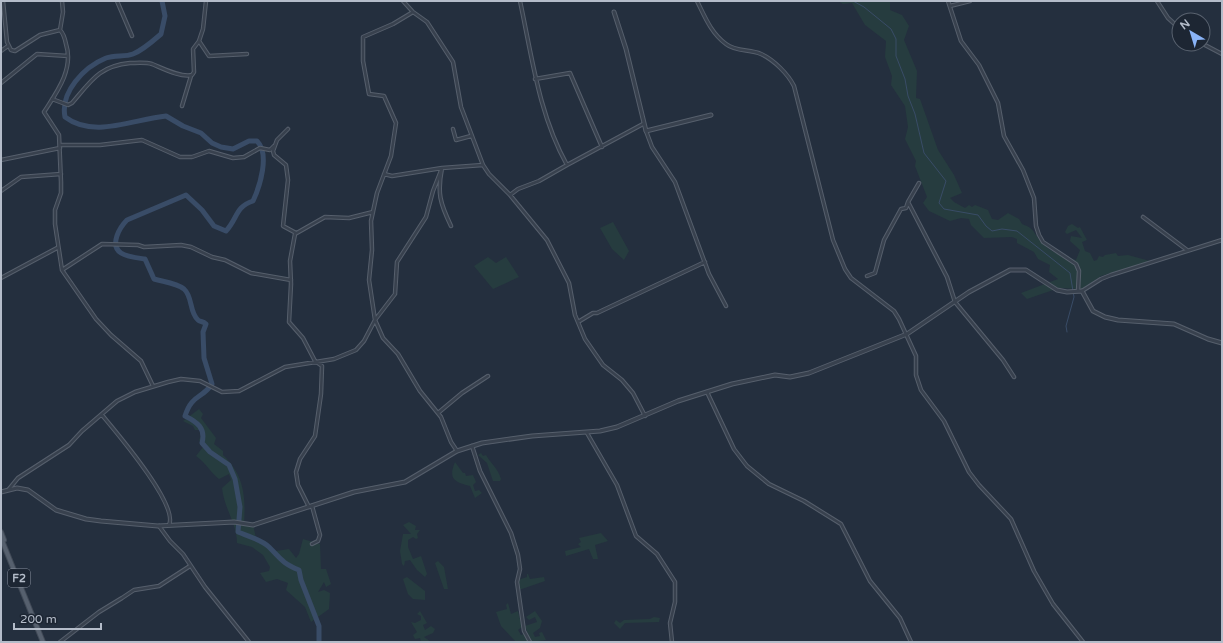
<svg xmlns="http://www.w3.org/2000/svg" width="1223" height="643" viewBox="0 0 1223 643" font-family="'Varela Round',sans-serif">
  <rect width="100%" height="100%" fill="#242f3e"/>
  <path fill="#263c3f" d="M 838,1 L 890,1 L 890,10 L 902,15 L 909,26 L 904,40 L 917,71 L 916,98 L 920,99 L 938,150 L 954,175 L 962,193 L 950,198 L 954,202 L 965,208 L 969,205 L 972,207 L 975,205 L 988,210 L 992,219 L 998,220 L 1008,213 L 1019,219 L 1022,224 C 1035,229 1032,231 1040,240 C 1049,252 1063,257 1076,260 L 1080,250 L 1070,241 L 1071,236 L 1082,238 L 1076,230 L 1067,234 L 1065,232 L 1068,226 L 1072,224 L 1078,228 L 1080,227 L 1087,240 L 1082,242 L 1085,251 L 1090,253 L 1094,261 L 1097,260 L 1099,256 L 1103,257 L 1105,255 L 1116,253 L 1118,256 L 1128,255 L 1150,261 L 1101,276 L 1082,289 L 1059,288 L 1027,299 L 1021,293 L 1058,279 L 1049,272 L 1050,265 L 1038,259 L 1034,252 L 1017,243 L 1017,239 L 1012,237 L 984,238 L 971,225 L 969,219 L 961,218 L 950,221 L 929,211 L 923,203 L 927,197 L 915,166 L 916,161 L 905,139 L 908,127 L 905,106 L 891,85 L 892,76 L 885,57 L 886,41 L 865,25 L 852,3 L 843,4 Z
    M 613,222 L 629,251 L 624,260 L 612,249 L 600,228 Z
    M 488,257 L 496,263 L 506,257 L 519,277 L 493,289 L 474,266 Z
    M 199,409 L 203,414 L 201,418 L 216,438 L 214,444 L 223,451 L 223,455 C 244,475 246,496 244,524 L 253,525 L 256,538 L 276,551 L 289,549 L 296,558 L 299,554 L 303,539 L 320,544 L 321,569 L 326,569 L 331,584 L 326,587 L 324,582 L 318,592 L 324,590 L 330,593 L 329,609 L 311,622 L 305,607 L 286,590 L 288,583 L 277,579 L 266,582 L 260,573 L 269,571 L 270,567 L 263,555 L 252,547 L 237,543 C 237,524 224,508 222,488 L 231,480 L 229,474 L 219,479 C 210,472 206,463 196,456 L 203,447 L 199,440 L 201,436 L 200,430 L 195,430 L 193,426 L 183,421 Z
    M 481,453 L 483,456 L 486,455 C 491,464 498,468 501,479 L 500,481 L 493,481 L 487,463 L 478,455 Z
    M 455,462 L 463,473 L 465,473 L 466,476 L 473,475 L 476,482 L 473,485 L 475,491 L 479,490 L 482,493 L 475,498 L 470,486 C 454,482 448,479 455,462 Z
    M 409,522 L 416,526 L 415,530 L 420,530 L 417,534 L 418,538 L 416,539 L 413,537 L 408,540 L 408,547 L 413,559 L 421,556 L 427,574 L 425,577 L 417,570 L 410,560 L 405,561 L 404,566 L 402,564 L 400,551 L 403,534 L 411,534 L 403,525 Z
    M 601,533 L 608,541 L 595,545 L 598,559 L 593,559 L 589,549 L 566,556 L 565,551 L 581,547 L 578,544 L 581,542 L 579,538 Z
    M 438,561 L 444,567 L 448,589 L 444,589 L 435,563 Z
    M 527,574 L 528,574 L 530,579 L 544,577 L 545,581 L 519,590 L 518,580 L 527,577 Z
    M 407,577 L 425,591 L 425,600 L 413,599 L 408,594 L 403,579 Z
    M 508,603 L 511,614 L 518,611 L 522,627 L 518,630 L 521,635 L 524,634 L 528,642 L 516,642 L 501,626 L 496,612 L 507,609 L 506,605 Z
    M 420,611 L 427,623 L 423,625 L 425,630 L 431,626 L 435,629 L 433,633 L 424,637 L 431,642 L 421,642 L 420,638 L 415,639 L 413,635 L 417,632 L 411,622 L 415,623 L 421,620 L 421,616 L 417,614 Z
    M 535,611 L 542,621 L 540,628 L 533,633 L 535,637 L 540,636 L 539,633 L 542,632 L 546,640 L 531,642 L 525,626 L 537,622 L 535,617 L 529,620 L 526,617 Z
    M 654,617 L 660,618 L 659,622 L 625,623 L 620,629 L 614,623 L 616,620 L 620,623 L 624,620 L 650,619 Z"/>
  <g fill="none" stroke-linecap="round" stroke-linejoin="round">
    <path stroke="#394c67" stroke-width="1" d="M 853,1 L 864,7 L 891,29 L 896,39 L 896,56 L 905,79 L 908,96 L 915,114 L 924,153 L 946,181 L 939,203 L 944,209 L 978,215 L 986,226 L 992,231 L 1002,229 L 1017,231 L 1070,273 L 1074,297 L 1066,326 L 1067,332"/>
    <path stroke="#394c67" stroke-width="5" d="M 162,1 L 165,16 L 161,34 C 153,41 143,50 133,54 C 125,57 115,55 106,58 C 84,67 60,92 65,117 C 94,139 134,119 166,116 L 183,126 L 201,133 L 212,143 L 221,147 L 233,149 L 249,141 L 257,141 C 270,154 260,186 253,201 C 235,207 238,218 226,231 L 214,226 L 202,210 L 186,195 L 127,220 C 120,227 109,245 121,253 C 127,257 138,258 145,259 L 154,279 C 164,282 176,283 184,289 C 193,297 189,312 198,320 C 200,322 203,321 206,324 L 203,332 L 204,358 L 212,384 C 202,399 192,394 185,416 C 197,422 206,428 202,443 L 210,452 L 229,465 L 235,479 L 240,507 L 238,532 C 248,536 262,540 269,547 C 281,559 282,563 299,570 L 301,580 L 319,626 L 319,642"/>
    <g stroke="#565f6c" stroke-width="4.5">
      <path id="minor" d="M 3,1 L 7,42 L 11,50 L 15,51 L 40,35 L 60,30
        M 62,1 L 63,12 L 60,30 C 64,34 65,39 66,44 C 74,69 57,92 44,112 L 59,135 L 61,182 L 61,193 L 55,210 L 55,224 L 62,270 L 96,319 L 111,335 L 141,361 L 153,386
        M 117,1 L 132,36
        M 403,1 L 413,12 L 427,22 L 453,62 L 461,107 L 483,165 L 489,174 L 510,195 L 547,240 L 569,283 L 575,315 L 585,339 L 603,365 L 622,380 L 633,393 L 645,416
        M 697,1 C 705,17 711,33 726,44 C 736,52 750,49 761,54 C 774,60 788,74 794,86 L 833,240 L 845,269 L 851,278 L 894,311 L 899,319 L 916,356 L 916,375 L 921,390 L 944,421 L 969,472 L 979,485 L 1011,519 L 1034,571 L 1053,604 L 1083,642
        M 948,1 L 961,41 L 979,65 L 998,103 L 1004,136 L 1023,170 L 1034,198 L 1036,226 L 1039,235 L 1043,242 L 1076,264 L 1079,271 L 1078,291
        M 1157,1 L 1168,18 L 1179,28
        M 950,6 L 970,1
        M 413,12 L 393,24 L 363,37 L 363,61 L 369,94 L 384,96 L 396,123 L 391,156 L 377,193 L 371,221 L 372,250 L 369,280 L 375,320 L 383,338 L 398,354 L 420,391 L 441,417 L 451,442 L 457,451
        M 199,41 L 209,56 L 247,54
        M 1203,44 L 1222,54
        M 1,51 L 8,46
        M 535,79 L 570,73 L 602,147
        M 1,83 L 37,54 L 68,56
        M 52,99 L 68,105 L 72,103 C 91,81 99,66 130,63 C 136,63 146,62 152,64 C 162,68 181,78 192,75 L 194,72 L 193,49 L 199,41 L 203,29 L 206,1
        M 182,106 L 191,76
        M 288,129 L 277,140 L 273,151 L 274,155 L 286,165 L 288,180 L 283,226 L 296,233
        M 453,129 L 456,140 L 471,136
        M 646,131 L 652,147 L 675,182 L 709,274 L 726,306
        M 60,145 L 100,145 L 142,140 L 180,157 L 192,157 L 209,151 L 233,158 L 244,157 L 260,148 L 270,150 L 274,146
        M 1,160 L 60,148
        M 567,165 L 643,124
        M 919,183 L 908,202 L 947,277 L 955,302 L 1003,360 L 1014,377
        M 1,191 L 21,177 L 61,174
        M 510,195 L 518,189 L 539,181 L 567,165 C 539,115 532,57 520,1
        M 1143,217 L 1187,250
        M 451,226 C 440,203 437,193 442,168 L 483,165
        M 62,270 L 102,244 L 138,245 L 144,247 L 181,245 L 191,247 L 212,257 L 225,260 L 251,273 L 291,280
        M 867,276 L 875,273 L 884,240 L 901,209 L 906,208 L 908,202
        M 1,278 L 57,248
        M 1082,291 L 1101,279 L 1111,275 L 1222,240
        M 578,322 L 593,313 L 597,313 L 705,262
        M 707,392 L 734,449 L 747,466 L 769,484 L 804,501 L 841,524 L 870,581 L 900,618 L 911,642
        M 438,413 L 462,393 L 488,376
        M 102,415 C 116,432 179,505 169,525
        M 587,433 L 617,485 L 636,536 L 657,554 L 675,582 L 675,602 L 670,623 L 672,642
        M 472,446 L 480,471 L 511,533 L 518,555 L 520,569 L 517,582 L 524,631 L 530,642
        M 9,489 L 18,478 L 69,445 L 82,431 L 117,401 L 135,392 L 168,382 L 181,379 L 200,381 L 222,392 L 239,391 L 285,367 L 334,359 L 356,350 L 364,341 L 375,320 L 395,294 L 397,262 L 426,217 L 433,191 L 442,168 L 392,176 L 384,174
        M 309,507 L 298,485 L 296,472 L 300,459 L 315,436 L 321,394 L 322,366 L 315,361 L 303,338 L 289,322 L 291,284 L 290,261 L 295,234 L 325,217 L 349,218 L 373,212
        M 159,526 L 170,541 L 183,554 L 205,587 L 249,642
        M 312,544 L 318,541 L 320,535 L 312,506
        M 60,642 L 99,612 L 122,598 L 134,590 L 159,586 L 190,566"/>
    </g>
    <g stroke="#565f6c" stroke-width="5">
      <path id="tertiary" d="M 614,12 L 626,49 L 646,131 L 711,115
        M 1,492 L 17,488 L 28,490 L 56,510 L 86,519 L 101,521 L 158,526 L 234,522 L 253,525 L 354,492 L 405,482 L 457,451 L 482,443 L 532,436 L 600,431 L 617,427 L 678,401 L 732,384 L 775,375 L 790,377 L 809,373 L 907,334 L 969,292 L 1010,270 L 1026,270 L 1057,290 L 1067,292 L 1082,291 L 1093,311 L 1105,317 L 1118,320 L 1174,324 L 1208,339 L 1222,343"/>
    </g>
    <g stroke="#414a57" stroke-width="6">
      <path id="primary" d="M 1,532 L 4,540
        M 1,538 L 43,642"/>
    </g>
    <use href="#minor" stroke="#38414e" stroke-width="2.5"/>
    <use href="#tertiary" stroke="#38414e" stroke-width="3"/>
    <use href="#primary" stroke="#56606e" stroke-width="4"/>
  </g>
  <g text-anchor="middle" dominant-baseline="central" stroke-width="3" stroke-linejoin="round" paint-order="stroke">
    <rect fill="#1d2633" stroke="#878f9c" stroke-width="1" x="8" y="569" width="22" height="18" rx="3"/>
    <g font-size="11" font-weight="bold" fill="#b4bcc9">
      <text x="19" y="578">F2</text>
    </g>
  </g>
  <rect width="1223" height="643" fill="none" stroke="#b4bcc9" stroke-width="4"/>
  <g transform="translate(1191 32) rotate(322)"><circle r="19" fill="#1d2633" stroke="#59626f"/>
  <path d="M0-3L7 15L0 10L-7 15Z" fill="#8ab4f8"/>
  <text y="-6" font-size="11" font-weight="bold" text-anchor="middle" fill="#b4bcc9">N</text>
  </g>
  <path d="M14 623v6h87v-6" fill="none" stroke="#b4bcc9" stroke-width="2"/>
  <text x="20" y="623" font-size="12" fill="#b4bcc9" stroke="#1d2633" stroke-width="3" paint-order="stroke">200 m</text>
</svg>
